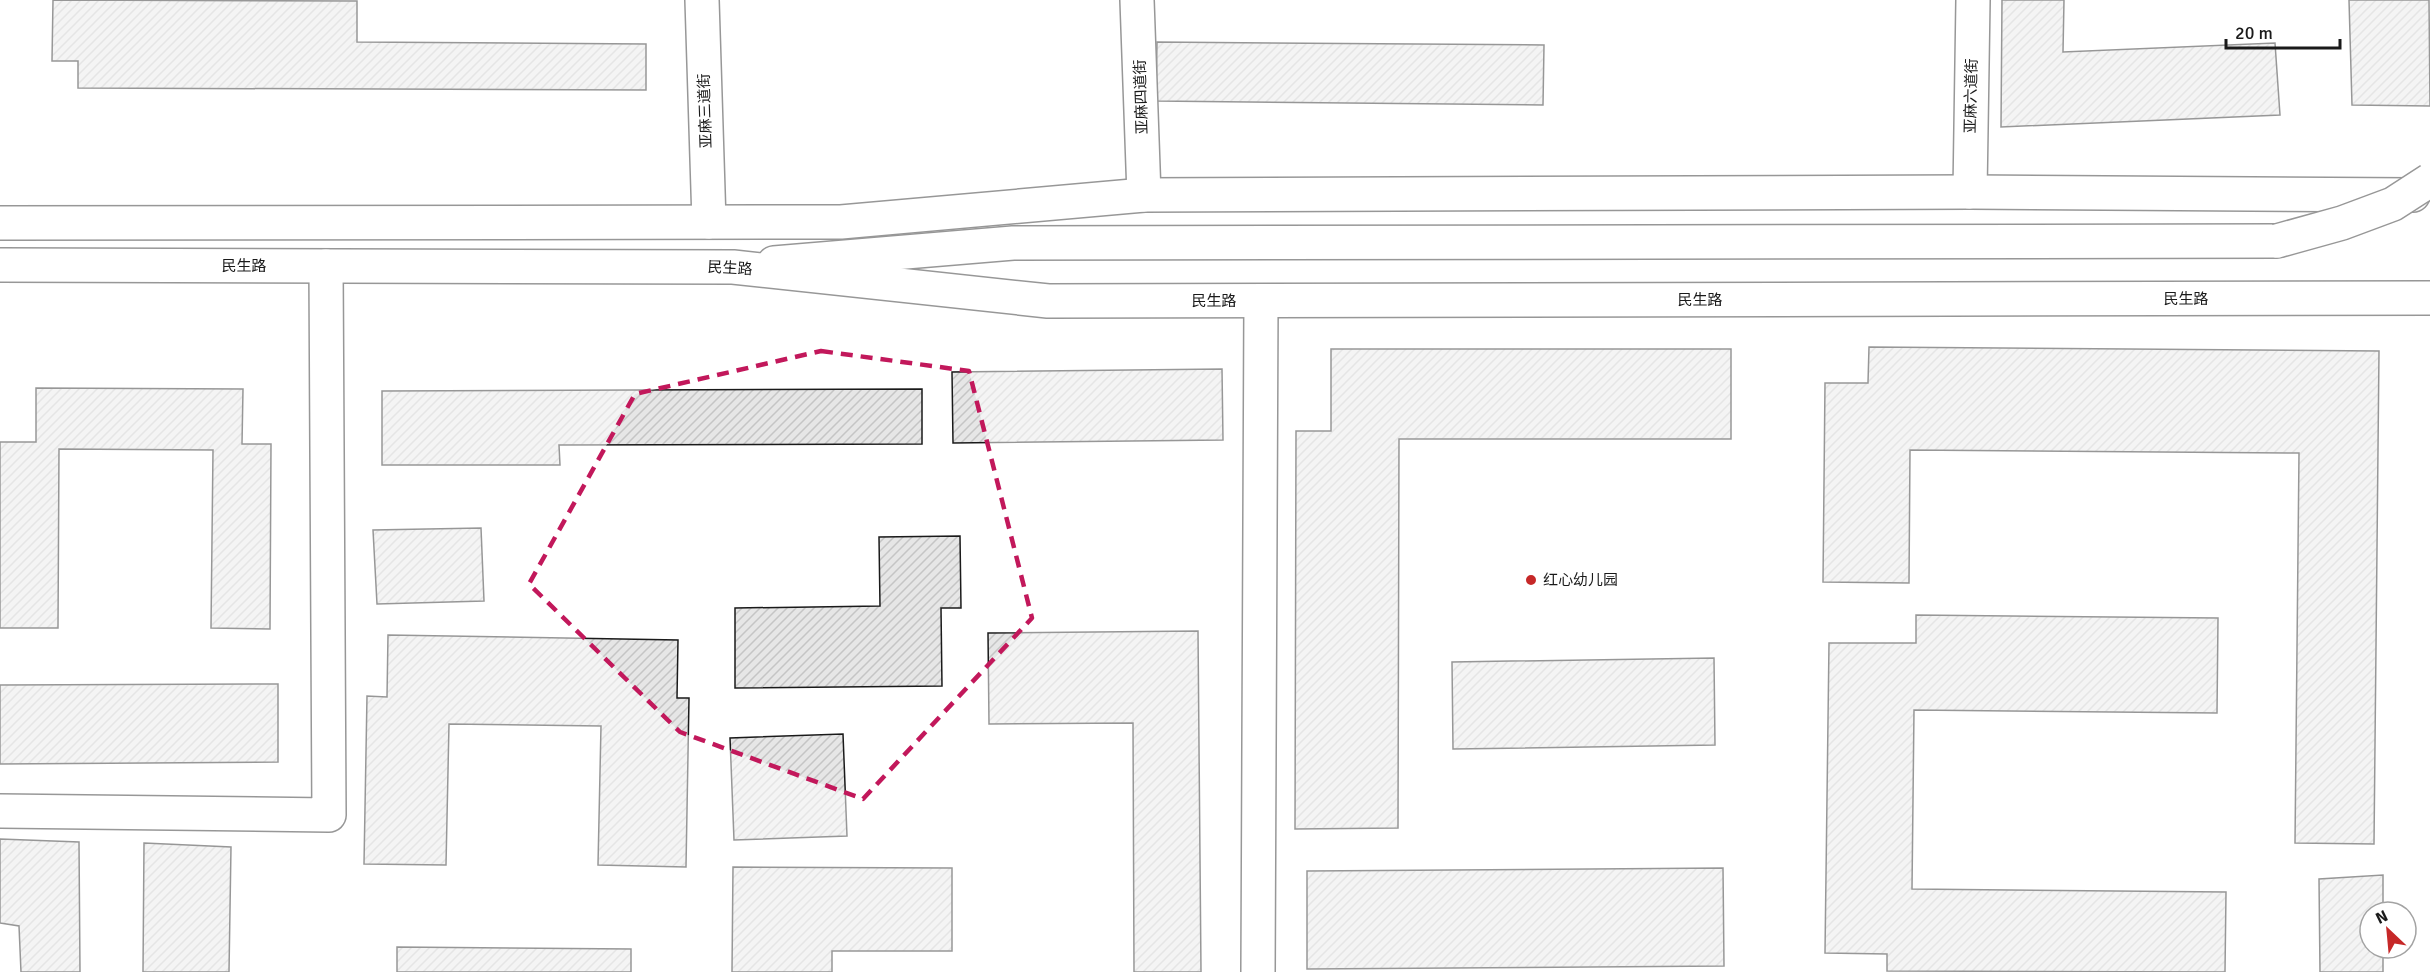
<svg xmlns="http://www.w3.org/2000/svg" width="2430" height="972" viewBox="0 0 2430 972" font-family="Signika,'Noto Sans SC',sans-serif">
  <defs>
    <pattern id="building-hatch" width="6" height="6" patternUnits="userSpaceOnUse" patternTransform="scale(1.5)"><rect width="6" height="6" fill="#e6e6e6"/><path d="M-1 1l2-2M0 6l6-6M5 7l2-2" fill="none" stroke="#c5c5c5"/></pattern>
  </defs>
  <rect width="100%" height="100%" fill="#fff"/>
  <path fill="url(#building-hatch)" stroke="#1a1a1a" stroke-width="1.5" d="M 53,0 L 357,1 L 357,42 L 646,44 L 646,90 L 78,88 L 78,61 L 52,61 Z
    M 2002,0 L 2064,0 L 2063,52 L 2275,43 L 2280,115 L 2001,127 Z
    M 2349,0 L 2429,0 L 2430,106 L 2352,105 Z
    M 1157,42 L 1544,45 L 1543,105 L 1156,101 Z
    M 1869,347 L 2379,351 L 2374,844 L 2295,843 L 2299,453 L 1910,450 L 1909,583 L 1823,582 L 1825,383 L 1868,383 Z
    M 1331,349 L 1731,349 L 1731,439 L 1399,439 L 1398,828 L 1295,829 L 1296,431 L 1331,431 Z
    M 1222,369 L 1223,440 L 953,443 L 952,372 Z
    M 36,388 L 243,389 L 242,444 L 271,444 L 270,629 L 211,628 L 213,450 L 59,449 L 58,628 L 0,628 L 0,442 L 36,442 Z
    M 922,389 L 922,444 L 559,445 L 560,465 L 382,465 L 382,391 Z
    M 481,528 L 484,601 L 377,604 L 373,530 Z
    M 960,536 L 961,608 L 941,608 L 942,686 L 735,688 L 735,608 L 880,606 L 879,537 Z
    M 1916,615 L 2218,618 L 2217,713 L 1914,710 L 1912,889 L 2226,892 L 2225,972 L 1887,971 L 1887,954 L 1825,953 L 1829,643 L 1916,643 Z
    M 1198,631 L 1201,972 L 1134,972 L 1133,723 L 989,724 L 988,633 Z
    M 388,635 L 678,640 L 677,698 L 689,698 L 686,867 L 598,865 L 601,726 L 449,724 L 446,865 L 364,864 L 367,696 L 387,697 Z
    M 1714,658 L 1715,745 L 1453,749 L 1452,662 Z
    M 278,684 L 278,762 L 0,764 L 0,685 Z
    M 843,734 L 847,836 L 734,840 L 730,738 Z
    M 0,839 L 79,842 L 80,972 L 21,972 L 19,926 L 0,923 Z
    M 144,843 L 231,847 L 229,972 L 143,972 Z
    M 733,867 L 952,868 L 952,951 L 832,951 L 832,972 L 732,972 Z
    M 1723,868 L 1724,966 L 1307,969 L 1307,871 Z
    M 2383,875 L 2383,912 L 2370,912 L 2370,948 L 2383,948 L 2383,972 L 2320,972 L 2319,879 Z
    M 397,947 L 631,949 L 631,972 L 397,972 Z"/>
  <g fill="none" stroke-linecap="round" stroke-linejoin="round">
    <g stroke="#1a1a1a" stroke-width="36">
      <path id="minor" d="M 702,0 L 709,222
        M 1137,0 L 1144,195
        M 1970,192 L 1973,0
        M 0,811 L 329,815 L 326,266
        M 1258,972 L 1261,301"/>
    </g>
    <g stroke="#1a1a1a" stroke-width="36">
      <path id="tertiary" d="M 774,263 L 1013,243 L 2277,241"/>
    </g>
    <g stroke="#1a1a1a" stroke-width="36">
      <path id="secondary" d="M 0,223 L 841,222 L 1144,195 L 1970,192 L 2413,195
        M 0,265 L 733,267 L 1048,301 L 2430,298"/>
    </g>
    <use href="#minor" stroke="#fff" stroke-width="33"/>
    <use href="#tertiary" stroke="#fff" stroke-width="33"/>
    <use href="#secondary" stroke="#fff" stroke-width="33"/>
    <g stroke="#1a1a1a" stroke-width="36" stroke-linecap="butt">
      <path id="tertiary-bridge" d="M 2277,241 L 2342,223 L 2393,204 L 2430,180"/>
    </g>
    <use href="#tertiary-bridge" stroke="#fff" stroke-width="33"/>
  </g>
  <path d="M0 0H2430V972H0ZM 821,351 L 969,371 L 1032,618 L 863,799 L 680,732 L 529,584 L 635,394 Z" fill="#fff" fill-opacity=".55" fill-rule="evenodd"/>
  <path fill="none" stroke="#c2185b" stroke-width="4.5" stroke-dasharray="12 8" stroke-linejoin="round" d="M 821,351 L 969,371 L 1032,618 L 863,799 L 680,732 L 529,584 L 635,394 Z"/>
  <circle fill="#c62828" stroke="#fff" stroke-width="2" cx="1531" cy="580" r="6"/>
  <g text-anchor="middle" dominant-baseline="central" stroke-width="4.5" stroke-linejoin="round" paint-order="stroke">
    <g font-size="15" fill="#1a1a1a" stroke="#fff">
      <text transform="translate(1971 96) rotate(-89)">亚麻六道街</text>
      <text transform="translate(1141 97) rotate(-92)">亚麻四道街</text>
      <text transform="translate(705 111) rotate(-92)">亚麻三道街</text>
      <text x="244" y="266">民生路</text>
      <text transform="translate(730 268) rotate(3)">民生路</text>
      <text x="2186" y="299">民生路</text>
      <text x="1700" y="300">民生路</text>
      <text x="1214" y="301">民生路</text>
    </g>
    <g font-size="15" fill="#1a1a1a" stroke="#fff" text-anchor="start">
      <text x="1543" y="580">红心幼儿园</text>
    </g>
  </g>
  <g transform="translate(2388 930) rotate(334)"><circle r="28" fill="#ffffff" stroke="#a3a3a3" stroke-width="1.5"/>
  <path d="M0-4.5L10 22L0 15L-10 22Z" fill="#c62828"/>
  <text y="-9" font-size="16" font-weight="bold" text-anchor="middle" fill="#1a1a1a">N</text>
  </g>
  <path d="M2226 39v9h114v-9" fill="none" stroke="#1a1a1a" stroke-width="3"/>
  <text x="2235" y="39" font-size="18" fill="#1a1a1a" stroke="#ffffff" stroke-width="4.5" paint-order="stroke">20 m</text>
</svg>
